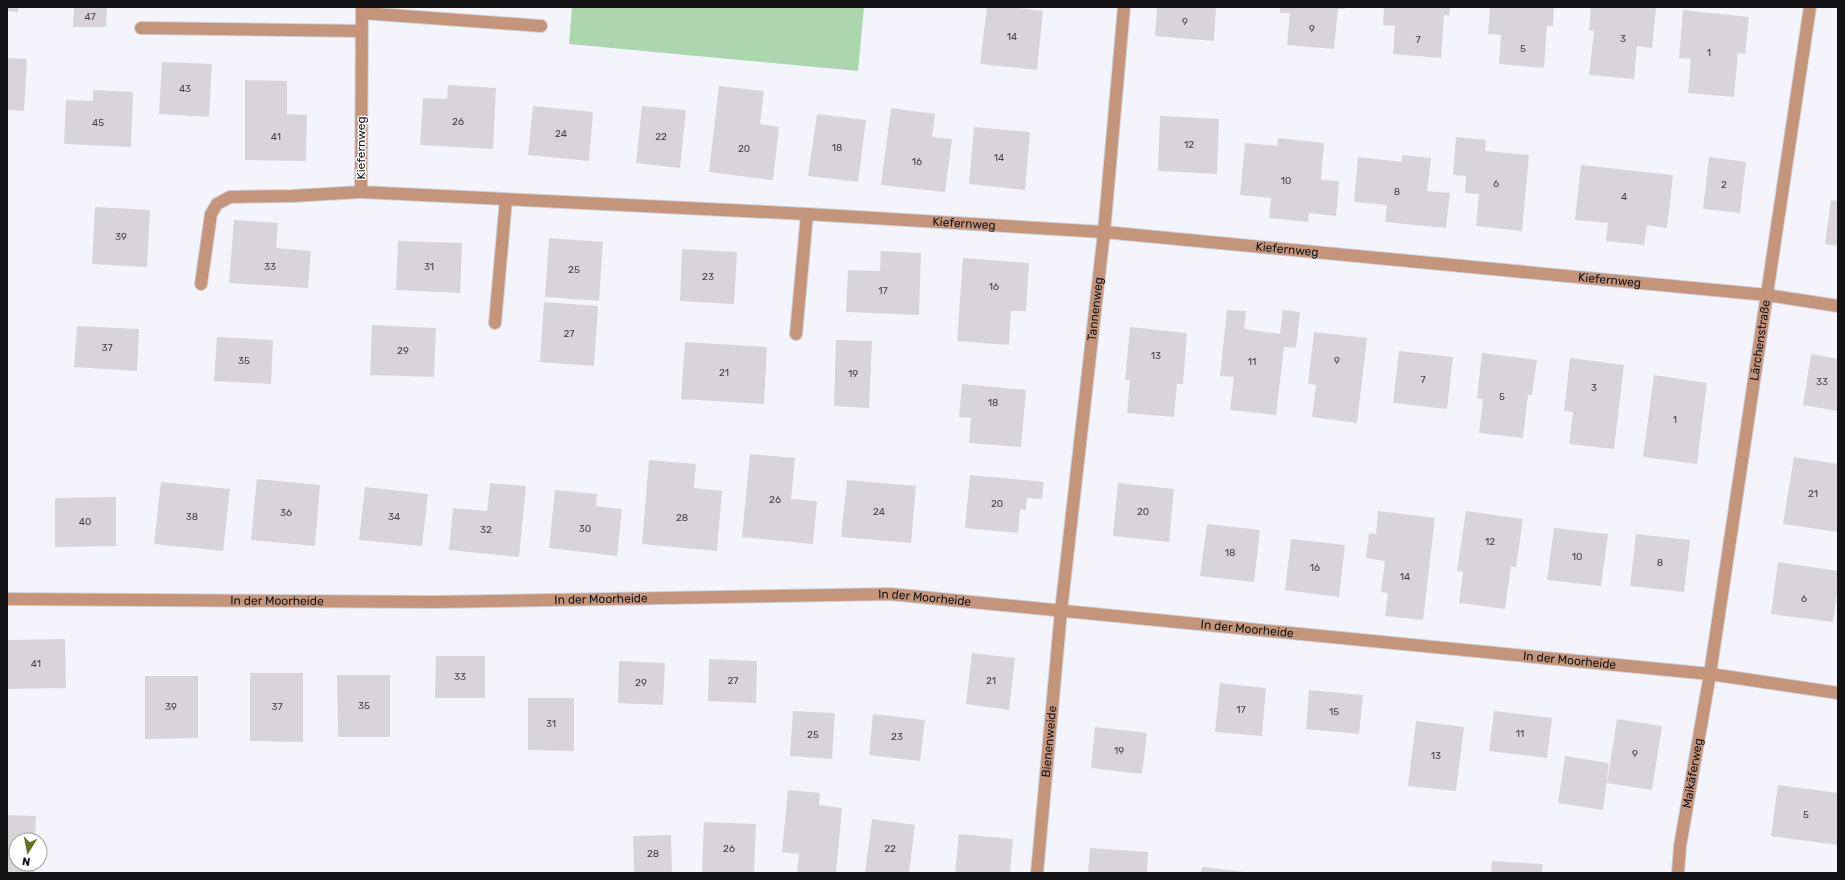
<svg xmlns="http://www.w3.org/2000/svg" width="1845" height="880" viewBox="0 0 1845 880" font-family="Rubik,sans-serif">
  <rect width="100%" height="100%" fill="#f4f5fc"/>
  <path fill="#acd7ae" d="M 572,7 L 864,7 L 858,71 L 569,44 Z"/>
  <path fill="#d8d4da" d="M 7,7 L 18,7 L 18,12 L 7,11 Z
    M 74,7 L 107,7 L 106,27 L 73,27 Z
    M 987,7 L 1010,7 L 1043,11 L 1037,70 L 980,64 Z
    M 1157,7 L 1216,7 L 1214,41 L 1155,36 Z
    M 1280,7 L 1345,7 L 1345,9 L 1338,9 L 1334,49 L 1287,45 L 1290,13 L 1280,13 Z
    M 1384,7 L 1450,7 L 1449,16 L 1444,15 L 1441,58 L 1393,54 L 1395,26 L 1383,25 Z
    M 1490,7 L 1554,7 L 1553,26 L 1547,26 L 1544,68 L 1499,64 L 1501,35 L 1488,34 Z
    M 1591,7 L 1656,7 L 1652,48 L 1637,46 L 1634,79 L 1589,75 L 1594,31 L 1589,30 Z
    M 1683,10 L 1749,17 L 1745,54 L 1738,53 L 1734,97 L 1688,93 L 1691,59 L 1679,58 Z
    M 7,58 L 27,59 L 24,111 L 7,110 Z
    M 162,62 L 212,64 L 209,117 L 159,114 Z
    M 245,80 L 287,81 L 287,114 L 307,115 L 306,161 L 245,160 Z
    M 448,85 L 496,88 L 493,149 L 420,145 L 423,98 L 447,99 Z
    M 719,86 L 764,91 L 760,124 L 779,127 L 773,180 L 709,172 Z
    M 93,90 L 133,92 L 131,147 L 64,144 L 66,100 L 93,101 Z
    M 533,106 L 593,112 L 589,161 L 528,155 Z
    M 642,106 L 686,110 L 680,168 L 636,163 Z
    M 891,108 L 935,114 L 932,137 L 952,139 L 945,192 L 881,185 Z
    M 817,114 L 866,120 L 858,182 L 808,176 Z
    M 1160,116 L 1219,119 L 1217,174 L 1158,171 Z
    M 974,127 L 1030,132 L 1025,190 L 969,184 Z
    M 1456,137 L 1486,140 L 1485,151 L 1529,155 L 1522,231 L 1476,226 L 1479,194 L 1465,193 L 1466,176 L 1453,175 Z
    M 1278,138 L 1324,143 L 1321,180 L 1339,181 L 1336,216 L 1309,213 L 1308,222 L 1269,218 L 1271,198 L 1240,195 L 1245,143 L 1277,146 Z
    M 1402,155 L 1431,158 L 1427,191 L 1450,193 L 1446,228 L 1385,222 L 1387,205 L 1354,202 L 1358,157 L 1402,162 Z
    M 1709,157 L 1746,162 L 1740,213 L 1703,209 Z
    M 1581,165 L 1673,175 L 1667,228 L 1647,225 L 1644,245 L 1606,241 L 1608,223 L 1575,220 Z
    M 1831,200 L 1838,201 L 1838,246 L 1825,244 Z
    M 95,207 L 150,210 L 147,267 L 92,264 Z
    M 234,220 L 278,223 L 276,248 L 311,251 L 308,288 L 229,283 Z
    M 549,238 L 603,242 L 599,301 L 545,297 Z
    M 398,241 L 462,243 L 460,293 L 396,290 Z
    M 682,249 L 737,252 L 734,304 L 680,301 Z
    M 881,251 L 921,253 L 919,315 L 846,312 L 848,270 L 880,271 Z
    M 963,258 L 1029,263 L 1026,311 L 1011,311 L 1009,345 L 957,341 Z
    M 544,302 L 598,306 L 594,366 L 540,362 Z
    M 1227,310 L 1246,311 L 1244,329 L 1280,334 L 1283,310 L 1300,312 L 1296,348 L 1284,347 L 1276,415 L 1230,410 L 1234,377 L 1220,376 Z
    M 372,325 L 436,328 L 434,377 L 370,375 Z
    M 77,326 L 139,329 L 137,371 L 74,367 Z
    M 1130,327 L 1187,333 L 1183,384 L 1177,384 L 1174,417 L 1127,413 L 1130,380 L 1125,380 Z
    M 1314,332 L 1367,338 L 1357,423 L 1312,417 L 1316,385 L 1308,384 Z
    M 217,337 L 273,340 L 271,384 L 214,381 Z
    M 836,340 L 872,341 L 869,408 L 834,406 Z
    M 685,342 L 767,347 L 764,404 L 681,399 Z
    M 1399,351 L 1453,357 L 1447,409 L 1393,403 Z
    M 1482,353 L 1537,360 L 1532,395 L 1528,395 L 1523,438 L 1479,433 L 1483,399 L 1477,398 Z
    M 1811,354 L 1838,359 L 1838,411 L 1803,405 Z
    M 1570,358 L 1624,365 L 1614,449 L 1569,444 L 1573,412 L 1564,411 Z
    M 1654,375 L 1707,383 L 1697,464 L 1643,457 Z
    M 962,384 L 1026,390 L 1021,447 L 969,443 L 971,418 L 959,417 Z
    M 750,454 L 795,458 L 791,499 L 817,501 L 813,544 L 742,537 Z
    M 1794,457 L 1838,464 L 1838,532 L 1783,524 Z
    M 649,460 L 696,464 L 694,488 L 722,491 L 717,551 L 642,544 Z
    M 970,475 L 1044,482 L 1042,499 L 1027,498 L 1026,510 L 1020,509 L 1018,533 L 965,528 Z
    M 257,479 L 320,485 L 315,546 L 251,540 Z
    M 847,480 L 916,486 L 911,543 L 841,537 Z
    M 161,482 L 230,489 L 223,551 L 154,544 Z
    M 490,483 L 526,486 L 519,557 L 449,550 L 453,508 L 487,511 Z
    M 1118,483 L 1174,489 L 1169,542 L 1113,536 Z
    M 365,487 L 428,494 L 422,546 L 359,540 Z
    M 555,490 L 597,494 L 596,506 L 622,509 L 617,556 L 549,548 Z
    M 116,497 L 116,546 L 55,547 L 55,498 Z
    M 1378,511 L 1435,518 L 1423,620 L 1385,616 L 1388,593 L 1381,592 L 1385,561 L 1366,558 L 1369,533 L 1376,534 Z
    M 1466,511 L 1523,519 L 1516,567 L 1511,566 L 1505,609 L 1459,603 L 1463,572 L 1457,571 Z
    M 1207,524 L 1260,530 L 1254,582 L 1200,576 Z
    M 1554,528 L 1608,534 L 1601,586 L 1547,580 Z
    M 1636,534 L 1690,540 L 1684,592 L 1630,586 Z
    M 1291,539 L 1345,545 L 1339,597 L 1285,590 Z
    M 1778,562 L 1838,571 L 1838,585 L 1833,622 L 1771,614 Z
    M 65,639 L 66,688 L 7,689 L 7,640 Z
    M 972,653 L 1015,658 L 1009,710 L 966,704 Z
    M 436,656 L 485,656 L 485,698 L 435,698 Z
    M 709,659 L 757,661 L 756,703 L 708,701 Z
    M 619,661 L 665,663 L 663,705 L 618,703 Z
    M 250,673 L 303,673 L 303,742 L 250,741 Z
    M 337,675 L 390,675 L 390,737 L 338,737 Z
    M 145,676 L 198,676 L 198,738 L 145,739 Z
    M 1220,683 L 1266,688 L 1262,736 L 1215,732 Z
    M 1309,690 L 1363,695 L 1359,734 L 1306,729 Z
    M 528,698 L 574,698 L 574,751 L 528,750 Z
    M 793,711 L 835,713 L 832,759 L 790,756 Z
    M 1494,711 L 1552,718 L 1547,758 L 1489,751 Z
    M 873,714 L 925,720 L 920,761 L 869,755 Z
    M 1617,719 L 1662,726 L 1652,790 L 1607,783 Z
    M 1416,721 L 1464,727 L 1456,791 L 1408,786 Z
    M 1095,727 L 1147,733 L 1142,774 L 1091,768 Z
    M 1565,756 L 1609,763 L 1603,810 L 1558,803 Z
    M 1778,785 L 1838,793 L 1838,845 L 1771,836 Z
    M 788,790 L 820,793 L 819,805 L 842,808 L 836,873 L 797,873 L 799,854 L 782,852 Z
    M 7,815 L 36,816 L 35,840 L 16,840 L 16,864 L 35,864 L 35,873 L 7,873 Z
    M 872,819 L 915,825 L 909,873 L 865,873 Z
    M 704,822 L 756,824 L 754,873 L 702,873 Z
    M 959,834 L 1013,839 L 1010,873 L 955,873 Z
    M 671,835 L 672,873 L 634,873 L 633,836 Z
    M 1090,848 L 1148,852 L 1147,873 L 1088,873 Z
    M 1492,861 L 1543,864 L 1542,873 L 1491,873 Z
    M 1202,867 L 1246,872 L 1246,873 L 1201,873 Z"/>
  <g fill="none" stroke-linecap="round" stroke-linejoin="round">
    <g stroke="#d0d1d7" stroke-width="14">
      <g id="minor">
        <path id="s1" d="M 362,7 L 361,192 L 807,214 L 1104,232 L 1767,295 L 1838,306"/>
        <path d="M 362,13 L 541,26"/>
        <path d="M 141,28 L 362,31"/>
        <path d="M 201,284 L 211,214 L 217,204 L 230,197 L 292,196 L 361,192"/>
        <path d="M 495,323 L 506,199"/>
        <path d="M 796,334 L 807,214"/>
        <path id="s2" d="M 7,599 L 435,602 L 890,594 L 1710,674 L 1838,693"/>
        <path id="s3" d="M 1037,873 L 1061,611 L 1104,232 L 1124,7"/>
        <path id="s4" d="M 1678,873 L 1680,846 L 1710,674 L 1810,7"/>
      </g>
    </g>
    <use href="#minor" stroke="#c4957b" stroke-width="12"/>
  </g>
  <g text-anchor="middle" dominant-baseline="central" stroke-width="3" stroke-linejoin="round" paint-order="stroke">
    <g font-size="10" fill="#444246">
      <text x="90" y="17">47</text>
      <text x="1185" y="22">9</text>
      <text x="1312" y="29">9</text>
      <text x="1012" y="37">14</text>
      <text x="1623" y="39">3</text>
      <text x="1418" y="40">7</text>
      <text x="1523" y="49">5</text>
      <text x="1709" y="53">1</text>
      <text x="185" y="89">43</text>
      <text x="458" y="122">26</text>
      <text x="98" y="123">45</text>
      <text x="561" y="134">24</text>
      <text x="276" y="137">41</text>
      <text x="661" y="137">22</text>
      <text x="1189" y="145">12</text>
      <text x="837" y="148">18</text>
      <text x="744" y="149">20</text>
      <text x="999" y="158">14</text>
      <text x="917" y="162">16</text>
      <text x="1286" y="181">10</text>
      <text x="1496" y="184">6</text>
      <text x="1724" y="185">2</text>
      <text x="1397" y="192">8</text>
      <text x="1624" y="197">4</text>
      <text x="121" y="237">39</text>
      <text x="270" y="267">33</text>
      <text x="429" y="267">31</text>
      <text x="574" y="270">25</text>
      <text x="708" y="277">23</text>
      <text x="994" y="287">16</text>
      <text x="883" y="291">17</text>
      <text x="569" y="334">27</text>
      <text x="107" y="348">37</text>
      <text x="403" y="351">29</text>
      <text x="1156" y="356">13</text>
      <text x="244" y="361">35</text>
      <text x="1337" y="361">9</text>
      <text x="1252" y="362">11</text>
      <text x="724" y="373">21</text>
      <text x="853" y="374">19</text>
      <text x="1423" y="380">7</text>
      <text x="1822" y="382">33</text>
      <text x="1594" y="388">3</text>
      <text x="1502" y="397">5</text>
      <text x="993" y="403">18</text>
      <text x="1675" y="420">1</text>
      <text x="1813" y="494">21</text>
      <text x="775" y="500">26</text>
      <text x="997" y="504">20</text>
      <text x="879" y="512">24</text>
      <text x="1143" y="512">20</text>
      <text x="286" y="513">36</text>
      <text x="192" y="517">38</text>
      <text x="394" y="517">34</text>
      <text x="682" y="518">28</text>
      <text x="85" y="522">40</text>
      <text x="585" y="529">30</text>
      <text x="486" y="530">32</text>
      <text x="1490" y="542">12</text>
      <text x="1230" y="553">18</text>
      <text x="1577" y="557">10</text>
      <text x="1660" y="563">8</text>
      <text x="1315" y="568">16</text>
      <text x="1405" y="577">14</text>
      <text x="1804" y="599">6</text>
      <text x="36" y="664">41</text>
      <text x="460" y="677">33</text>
      <text x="733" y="681">27</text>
      <text x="991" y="681">21</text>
      <text x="641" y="683">29</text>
      <text x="364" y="706">35</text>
      <text x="171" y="707">39</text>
      <text x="277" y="707">37</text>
      <text x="1241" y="710">17</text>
      <text x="1334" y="712">15</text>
      <text x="551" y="724">31</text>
      <text x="1520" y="734">11</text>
      <text x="813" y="735">25</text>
      <text x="897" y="737">23</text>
      <text x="1119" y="751">19</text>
      <text x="1635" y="754">9</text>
      <text x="1436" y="756">13</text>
      <text x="1806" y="815">5</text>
      <text x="729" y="849">26</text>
      <text x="890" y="849">22</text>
      <text x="653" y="854">28</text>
    </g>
    <g font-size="12" fill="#121214" stroke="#fff">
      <text transform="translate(361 148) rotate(-90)">Kiefernweg</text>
      <text stroke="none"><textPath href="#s1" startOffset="789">Kiefernweg</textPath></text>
      <text stroke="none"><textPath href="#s1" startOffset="1113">Kiefernweg</textPath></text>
      <text stroke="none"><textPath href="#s1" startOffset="1437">Kiefernweg</textPath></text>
      <text stroke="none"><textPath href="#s3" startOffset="567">Tannenweg</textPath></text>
      <text stroke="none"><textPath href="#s4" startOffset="539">Lärchenstraße</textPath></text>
      <text stroke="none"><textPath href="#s2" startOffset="918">In der Moorheide</textPath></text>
      <text stroke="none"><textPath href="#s2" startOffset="594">In der Moorheide</textPath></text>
      <text stroke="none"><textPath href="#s2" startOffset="270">In der Moorheide</textPath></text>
      <text stroke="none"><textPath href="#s2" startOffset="1242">In der Moorheide</textPath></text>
      <text stroke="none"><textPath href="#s2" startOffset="1566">In der Moorheide</textPath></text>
      <text stroke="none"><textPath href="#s3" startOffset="132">Bienenweide</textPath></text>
      <text stroke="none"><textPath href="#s4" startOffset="101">Maikäferweg</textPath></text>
    </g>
  </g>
  <rect width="1845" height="880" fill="none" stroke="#121214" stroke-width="16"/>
  <g transform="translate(28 852) rotate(190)"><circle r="19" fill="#ffffff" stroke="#a0a0a1"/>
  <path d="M0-3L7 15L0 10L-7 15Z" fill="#647422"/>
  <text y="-6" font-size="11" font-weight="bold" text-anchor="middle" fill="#121214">N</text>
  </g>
</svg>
